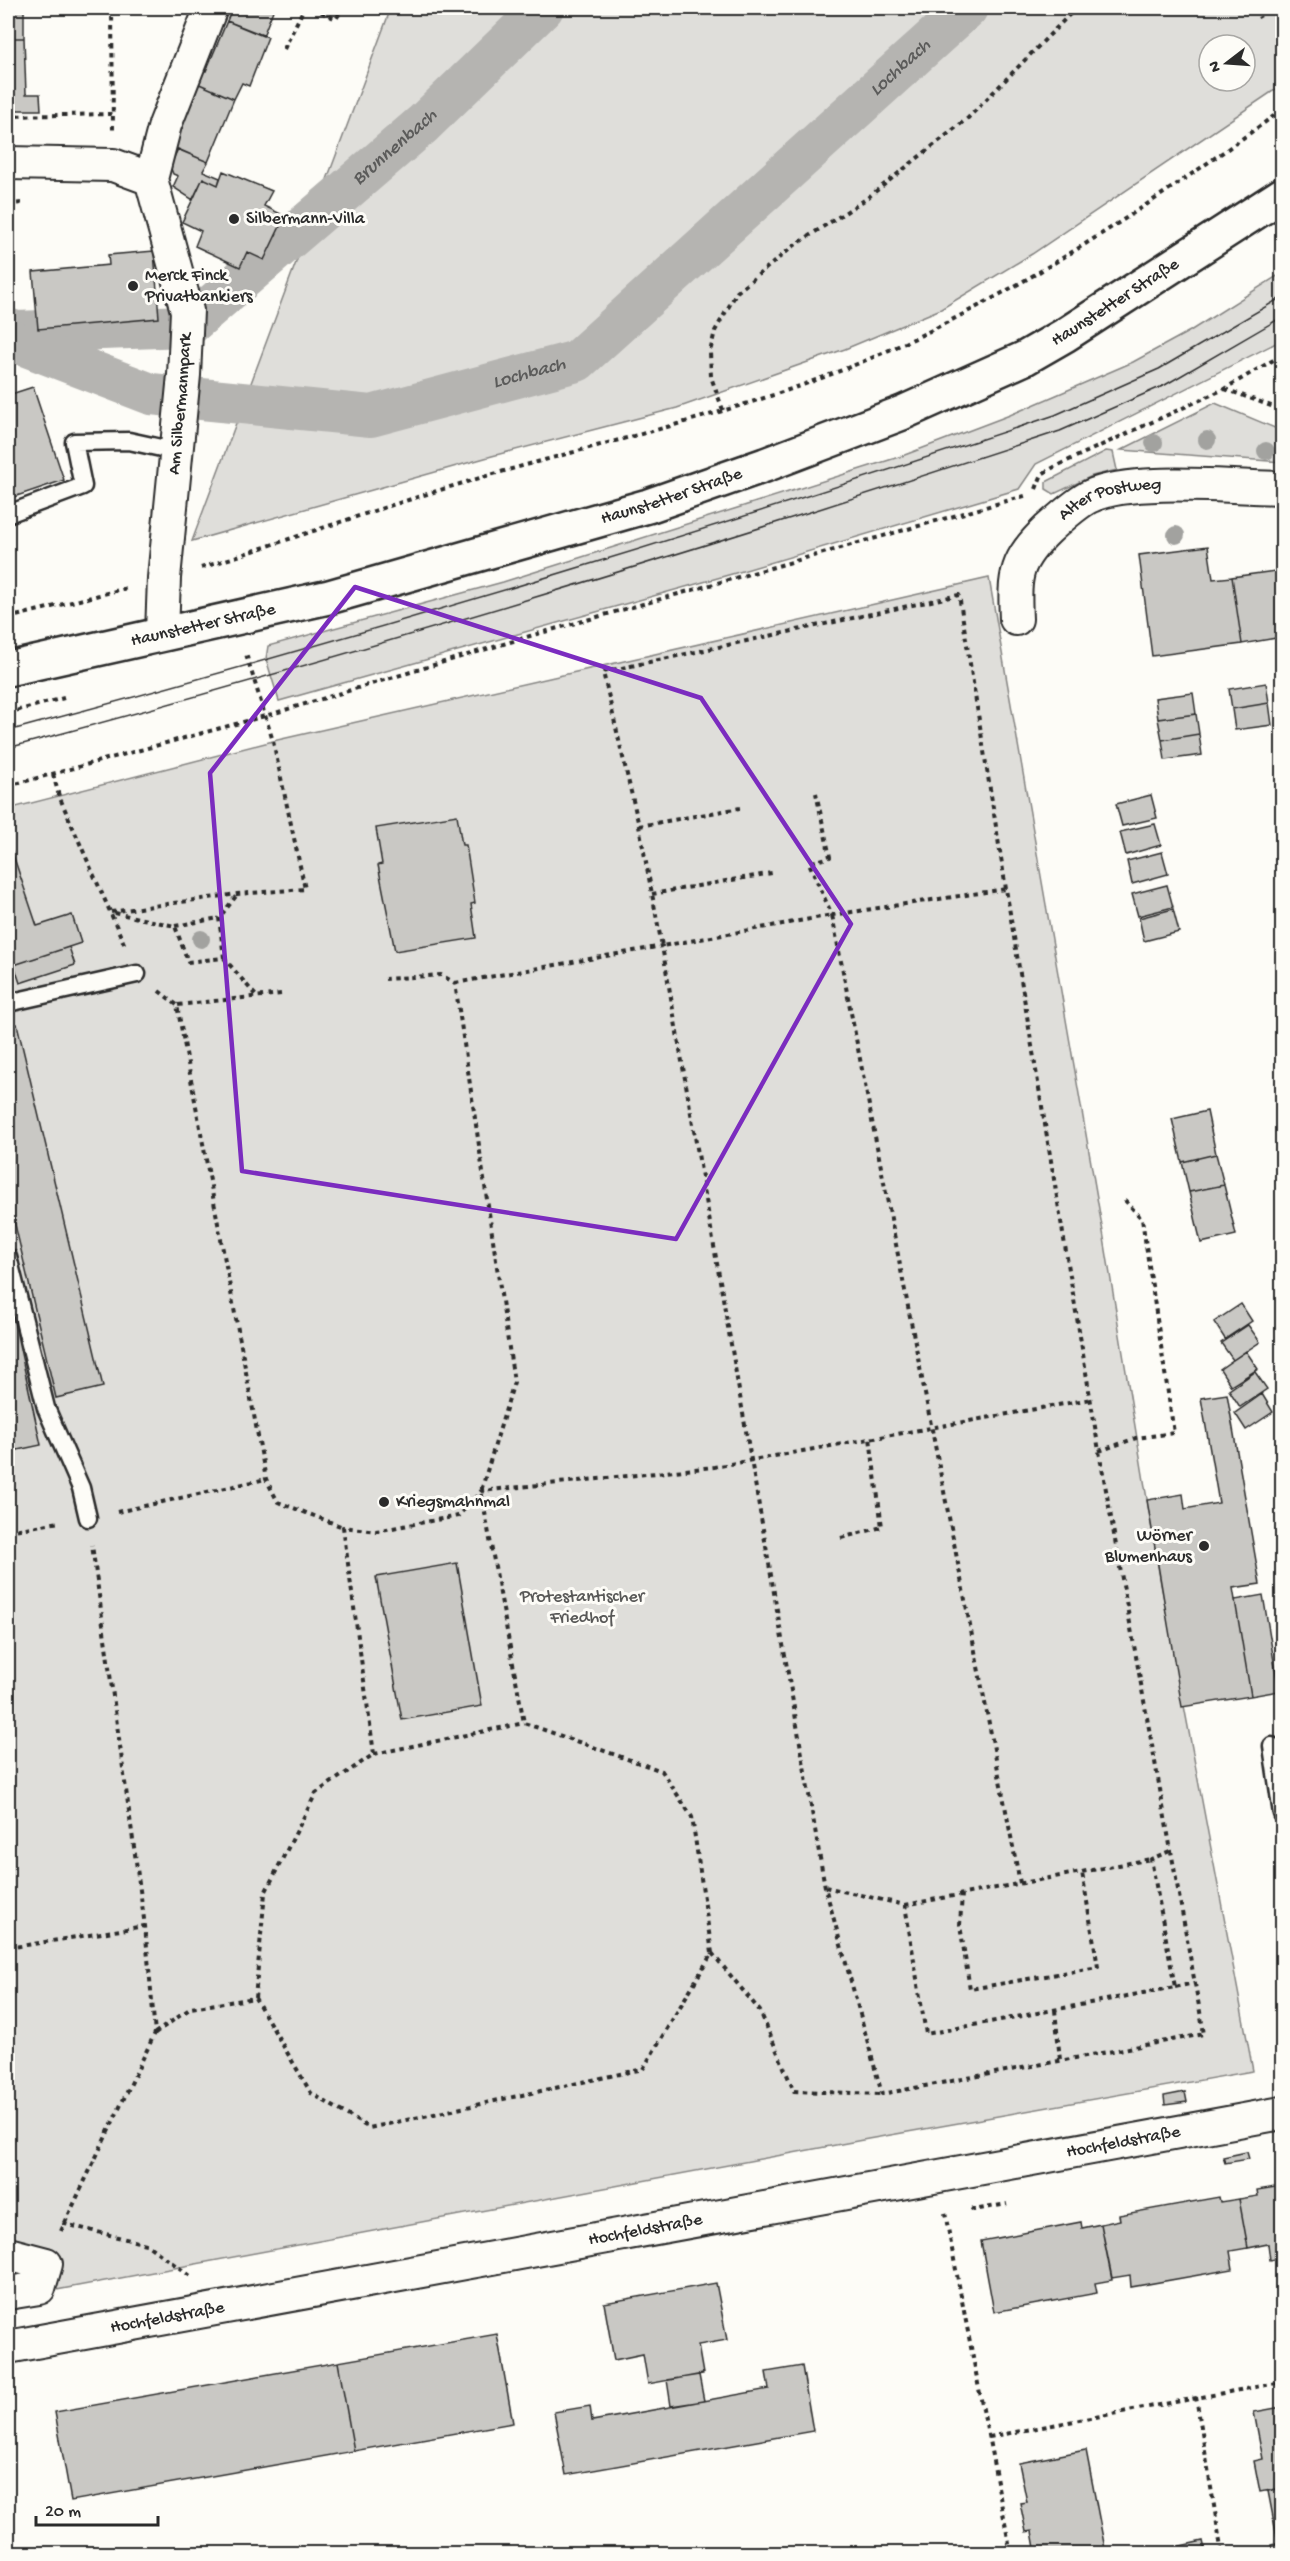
<svg xmlns="http://www.w3.org/2000/svg" width="1290" height="2561" viewBox="0 0 1290 2561" font-family="'Gochi Hand',sans-serif">
  <rect width="100%" height="100%" fill="#fdfcf7"/>
  <filter id="ink" filterUnits="userSpaceOnUse"><feTurbulence type="fractalNoise" baseFrequency=".0167" numOctaves="2"/><feDisplacementMap in="SourceGraphic" scale="12" xChannelSelector="R" yChannelSelector="G"/><feConvolveMatrix kernelMatrix="1 2 1 2 8 2 1 2 1" color-interpolation-filters="sRGB"/></filter>
  <g filter="url(#ink)">
    <path fill="#dfdeda" stroke="#858482" stroke-width="1.5" fill-rule="evenodd" d="M 391,8 L 1282,8 L 1282,85 L 1032,254 L 941,309 L 845,349 L 677,408 L 492,456 L 192,541 ZM 1209,45 L 1245,45 L 1245,81 L 1209,81 Z
      M 1282,273 L 1282,340 L 1036,464 L 1019,489 L 739,572 L 279,701 L 266,659 L 268,646 L 503,582 L 902,456 L 1010,415 L 1133,362 L 1190,331 Z
      M 1215,403 L 1282,431 L 1282,462 L 1121,450 Z
      M 1106,451 L 1113,452 L 1117,470 L 1092,476 L 1054,494 L 1046,489 L 1046,482 Z
      M 989,578 L 1103,1232 L 1161,1584 L 1253,2071 L 868,2139 L 8,2299 L 8,809 L 273,741 Z"/>
    <g fill="none" stroke-linecap="round" stroke-linejoin="round">
      <g stroke="#b5b4b1" stroke-width="42">
        <path id="s1" d="M 8,329 L 15,332 L 188,326 L 423,124 L 543,8"/>
        <path id="s2" d="M 8,339 L 151,394 L 371,416 L 577,361 L 967,8"/>
      </g>
    </g>
    <path fill="#c9c8c4" stroke="#2b2b2b" stroke-width="1.5" d="M 8,8 L 24,8 L 24,38 L 8,38 Z
      M 232,8 L 274,8 L 263,36 L 227,21 Z
      M 227,21 L 268,37 L 249,86 L 242,83 L 234,99 L 197,83 L 201,69 L 206,71 Z
      M 8,38 L 24,38 L 26,94 L 40,94 L 41,110 L 8,110 Z
      M 197,83 L 234,99 L 208,162 L 170,146 Z
      M 178,149 L 208,162 L 203,171 L 220,178 L 218,185 L 203,178 L 193,200 L 173,187 L 178,176 L 173,174 L 170,166 Z
      M 223,171 L 272,191 L 264,206 L 285,216 L 264,260 L 247,252 L 240,267 L 195,246 L 201,231 L 182,222 L 203,178 L 218,185 Z
      M 154,251 L 159,318 L 38,329 L 33,272 L 109,265 L 108,255 Z
      M 33,387 L 64,480 L 8,499 L 8,395 Z
      M 1208,546 L 1213,579 L 1232,577 L 1242,644 L 1152,656 L 1139,555 Z
      M 1282,570 L 1282,637 L 1242,644 L 1232,577 Z
      M 1266,683 L 1269,703 L 1232,709 L 1229,689 Z
      M 1193,693 L 1196,714 L 1158,719 L 1155,698 Z
      M 1269,703 L 1272,725 L 1235,730 L 1232,709 Z
      M 1196,714 L 1199,734 L 1162,740 L 1158,719 Z
      M 1199,734 L 1202,755 L 1165,760 L 1162,740 Z
      M 1151,795 L 1157,818 L 1122,826 L 1116,804 Z
      M 457,815 L 462,845 L 466,845 L 475,903 L 471,904 L 476,938 L 395,951 L 378,865 L 382,864 L 376,828 Z
      M 1155,824 L 1161,845 L 1126,855 L 1120,832 Z
      M 9,843 L 37,926 L 72,915 L 81,943 L 8,967 Z
      M 1162,852 L 1168,874 L 1132,884 L 1127,861 Z
      M 1167,885 L 1173,907 L 1138,916 L 1132,894 Z
      M 1173,909 L 1179,932 L 1144,941 L 1139,918 Z
      M 69,947 L 75,965 L 20,983 L 14,965 Z
      M 17,1024 L 103,1387 L 56,1398 L 8,1195 L 8,1026 Z
      M 1207,1111 L 1216,1154 L 1182,1162 L 1172,1119 Z
      M 1216,1154 L 1224,1185 L 1189,1192 L 1182,1162 Z
      M 1224,1185 L 1236,1235 L 1201,1243 L 1189,1192 Z
      M 8,1294 L 41,1445 L 8,1452 Z
      M 1241,1304 L 1252,1321 L 1225,1339 L 1214,1322 Z
      M 1248,1325 L 1260,1342 L 1233,1360 L 1221,1343 Z
      M 1246,1351 L 1258,1369 L 1231,1386 L 1220,1369 Z
      M 1255,1372 L 1267,1389 L 1240,1407 L 1229,1390 Z
      M 1227,1394 L 1260,1584 L 1233,1588 L 1251,1696 L 1182,1707 L 1147,1500 L 1183,1494 L 1185,1509 L 1219,1503 L 1201,1398 Z
      M 1262,1394 L 1273,1412 L 1246,1430 L 1235,1413 Z
      M 457,1563 L 482,1706 L 402,1720 L 376,1577 Z
      M 1263,1595 L 1279,1691 L 1251,1696 L 1235,1600 Z
      M 1185,2092 L 1187,2102 L 1165,2105 L 1164,2096 Z
      M 1247,2152 L 1249,2159 L 1225,2163 L 1223,2157 Z
      M 1282,2186 L 1282,2258 L 1270,2260 L 1268,2244 L 1248,2248 L 1239,2199 L 1258,2196 L 1257,2190 Z
      M 1219,2197 L 1220,2202 L 1239,2199 L 1248,2248 L 1230,2251 L 1233,2269 L 1131,2287 L 1130,2275 L 1112,2278 L 1101,2224 L 1120,2220 L 1119,2215 Z
      M 1081,2222 L 1082,2228 L 1101,2224 L 1112,2280 L 1095,2283 L 1097,2293 L 994,2312 L 981,2241 Z
      M 716,2283 L 727,2340 L 698,2345 L 703,2374 L 648,2384 L 643,2354 L 614,2360 L 604,2303 Z
      M 497,2334 L 513,2423 L 354,2451 L 338,2362 Z
      M 338,2362 L 354,2451 L 71,2501 L 55,2412 Z
      M 802,2366 L 813,2431 L 566,2475 L 554,2412 L 590,2406 L 592,2421 L 769,2389 L 766,2372 Z
      M 699,2375 L 704,2401 L 671,2406 L 667,2380 Z
      M 1282,2407 L 1282,2488 L 1260,2492 L 1254,2461 L 1263,2459 L 1254,2412 Z
      M 1086,2450 L 1106,2554 L 1036,2554 L 1032,2531 L 1026,2532 L 1020,2503 L 1027,2502 L 1019,2463 Z
      M 1282,2488 L 1282,2542 L 1278,2543 L 1268,2491 Z
      M 1203,2541 L 1206,2554 L 1182,2554 L 1180,2546 Z
      M 1282,2542 L 1282,2554 L 1272,2554 L 1271,2545 Z"/>
    <g fill="none" stroke-linecap="round" stroke-linejoin="round">
      <g stroke="#2b2b2b" stroke-width="21">
        <path id="lane" d="M 8,514 L 83,486 L 74,442 L 129,441 L 175,451
          M 8,1003 L 137,974
          M 8,1257 L 46,1408 L 81,1488 L 88,1518
          M 1272,1746 L 1282,1814"/>
      </g>
      <g stroke="#2b2b2b" stroke-width="36">
        <g id="street">
          <path d="M 8,163 L 113,165 L 151,179"/>
          <path id="s3" d="M 1016,619 C 1014,574 1015,561 1048,529 C 1058,520 1079,501 1091,496 C 1131,477 1235,487 1282,488"/>
          <path id="s4" d="M 162,633 L 164,578 L 184,375 L 187,311 L 151,179 L 165,125 L 211,8"/>
          <path d="M 8,2254 L 46,2264 L 39,2288 L 8,2293"/>
          <path id="s5" d="M 8,2347 L 1282,2113"/>
        </g>
      </g>
      <g stroke="#2b2b2b" stroke-width="38">
        <g id="secondary">
          <path id="s6" d="M 8,669 L 329,597 L 648,506 L 765,465 L 902,413 L 1025,358 L 1065,335 L 1282,195"/>
        </g>
      </g>
      <path stroke="#2b2b2b" stroke-width="4" stroke-dasharray="4.5 4.5" stroke-linecap="butt" d="M 112,8 L 113,130
        M 313,8 L 336,19 L 343,8
        M 465,8 L 466,8
        M 1255,8 L 1260,18
        M 284,49 L 304,8
        M 8,116 L 113,114
        M 8,204 L 23,203
        M 1225,389 L 1282,410
        M 723,410 L 711,377 L 710,352 L 715,331 L 737,292 L 795,245 L 866,199 L 968,118 L 1076,8
        M 1036,489 L 1042,474 L 1056,466 L 1224,389 L 1282,355
        M 201,568 C 291,539 382,507 473,480 C 592,445 715,419 832,374 C 992,312 1144,210 1282,110
        M 8,618 L 127,588
        M 8,713 L 64,698
        M 53,774 L 59,796 L 126,948
        M 8,786 L 265,716 L 530,636 L 1028,495
        M 639,826 L 740,808
        M 1006,889 L 959,595 L 603,672 L 639,826 L 662,946 L 832,915 L 1020,1883
        M 652,894 L 772,873
        M 111,912 L 237,894 L 305,889 L 273,741 L 246,654
        M 115,913 L 175,926 L 188,962 L 224,958 L 257,997
        M 175,926 L 219,918
        M 224,958 L 219,918 L 237,895
        M 455,983 L 662,946 L 825,1887 L 882,2094 L 1204,2034 L 1099,1451 L 1006,889 L 832,915 L 809,863 L 830,857 L 816,793
        M 159,991 L 177,1005
        M 281,994 L 177,1005 L 266,1479 L 278,1502 L 343,1527
        M 1099,1451 L 1136,1438 L 1174,1433 L 1142,1219 L 1122,1197
        M 117,1512 L 266,1479
        M 8,1531 L 60,1522
        M 841,1538 L 882,1527 L 870,1438
        M 374,1754 L 524,1723
        M 825,1887 L 905,1905 L 926,2034 L 1175,1987 L 1151,1859 L 1170,1851
        M 962,1894 L 960,1925 L 970,1989 L 1098,1967 L 1082,1872
        M 905,1905 L 1151,1859
        M 8,1948 L 145,1926
        M 712,1953 L 760,2011 L 794,2091 L 882,2094
        M 1175,1987 L 1195,1983
        M 255,1998 L 265,1893 L 316,1793 L 374,1754 L 343,1527 L 376,1531 L 458,1516 L 481,1491 L 714,1467 L 1091,1399
        M 1055,2010 L 1060,2060
        M 155,2033 L 191,2008 L 255,1998 L 311,2093 L 369,2128 L 643,2069 L 712,1953 L 692,1817 L 662,1771 L 524,1723 L 481,1491 L 514,1382 L 455,983 L 441,975 L 385,979
        M 971,2208 L 974,2210 L 1007,2204
        M 945,2213 L 1011,2554
        M 65,2226 L 65,2224 L 146,2244 L 192,2277
        M 61,2231 L 155,2033 L 145,1926 L 92,1545
        M 1196,2397 L 1222,2554
        M 989,2437 L 1282,2382"/>
      <use href="#lane" stroke="#fdfcf7" stroke-width="16"/>
      <use href="#street" stroke="#fdfcf7" stroke-width="32"/>
      <use href="#secondary" stroke="#fdfcf7" stroke-width="33"/>
      <path stroke="#2b2b2b" stroke-width="1.5" d="M 8,731 C 360,637 709,531 1055,415 L 1159,369 L 1282,297
        M 8,748 C 361,653 712,546 1060,431 L 1165,385 L 1282,317"/>
    </g>
    <g fill="#a2a29f">
      <circle cx="1207" cy="440" r="9"/>
      <circle cx="1154" cy="443" r="9"/>
      <circle cx="1266" cy="451" r="9"/>
      <circle cx="1176" cy="535" r="9"/>
      <circle cx="201" cy="939" r="9"/>
    </g>
  </g>
  <path fill="none" stroke="#7b2cbf" stroke-width="4.5" stroke-linejoin="round" d="M 355,587 L 701,698 L 851,924 L 676,1239 L 242,1171 L 210,773 Z"/>
  <g fill="#2b2b2b" stroke="#fdfcf7" stroke-width="2">
    <circle cx="234" cy="219" r="6"/>
    <circle cx="133" cy="286" r="6"/>
    <circle cx="384" cy="1502" r="6"/>
    <circle cx="1204" cy="1546" r="6"/>
  </g>
  <g text-anchor="middle" dominant-baseline="central" stroke-width="6" stroke-linejoin="round" paint-order="stroke">
    <g font-size="18" fill="#2b2b2b" stroke="#fdfcf7" text-anchor="start">
      <text x="246" y="219">Silbermann-Villa</text>
      <text x="145" y="276">Merck Finck<tspan x="145" dy="21">Privatbankiers</tspan></text>
      <text x="396" y="1502">Kriegsmahnmal</text>
      <text x="1192" y="1536" text-anchor="end">Wörner<tspan x="1192" dy="21">Blumenhaus</tspan></text>
    </g>
    <g font-size="18" fill="#2b2b2b" stroke="#fdfcf7">
      <text stroke="none"><textPath href="#s6" startOffset="1172">Haunstetter Straße</textPath></text>
      <text stroke="none"><textPath href="#s4" startOffset="230">Am Silbermannpark</textPath></text>
      <text stroke="none"><textPath href="#s6" startOffset="686">Haunstetter Straße</textPath></text>
      <text stroke="none"><textPath href="#s3" startOffset="172">Alter Postweg</textPath></text>
      <text stroke="none"><textPath href="#s6" startOffset="200">Haunstetter Straße</textPath></text>
      <text stroke="none"><textPath href="#s5" startOffset="1134">Hochfeldstraße</textPath></text>
      <text stroke="none"><textPath href="#s5" startOffset="648">Hochfeldstraße</textPath></text>
      <text stroke="none"><textPath href="#s5" startOffset="162">Hochfeldstraße</textPath></text>
    </g>
    <g font-size="18" fill="#585857" stroke="#fdfcf7">
      <text x="582" y="1597">Protestantischer<tspan x="582" dy="21">Friedhof</tspan></text>
    </g>
    <g font-size="20" font-style="italic" fill="#5b5b5a" stroke="#fdfcf7">
      <text stroke="none"><textPath href="#s2" startOffset="1024">Lochbach</textPath></text>
      <text stroke="none"><textPath href="#s1" startOffset="454">Brunnenbach</textPath></text>
      <text stroke="none"><textPath href="#s2" startOffset="538">Lochbach</textPath></text>
    </g>
  </g>
  <rect width="1290" height="2561" fill="none" stroke="#fdfcf7" stroke-width="30"/>
  <rect x="15" y="15" width="1260" height="2531" fill="none" stroke="#2b2b2b" stroke-width="2" filter="url(#ink)"/>
  <g transform="translate(1227 63) rotate(253)"><circle r="28" fill="#fdfcf7" stroke="#a9a8a5" stroke-width="1.5"/>
  <path d="M0-4.5L10 22L0 15L-10 22Z" fill="#2b2b2b"/>
  <text y="-9" font-size="16" font-weight="bold" text-anchor="middle" fill="#2b2b2b">N</text>
  </g>
  <path d="M36 2516v9h122v-9" fill="none" stroke="#2b2b2b" stroke-width="3"/>
  <text x="45" y="2516" font-size="18" fill="#2b2b2b" stroke="#fdfcf7" stroke-width="4.5" paint-order="stroke">20 m</text>
</svg>
